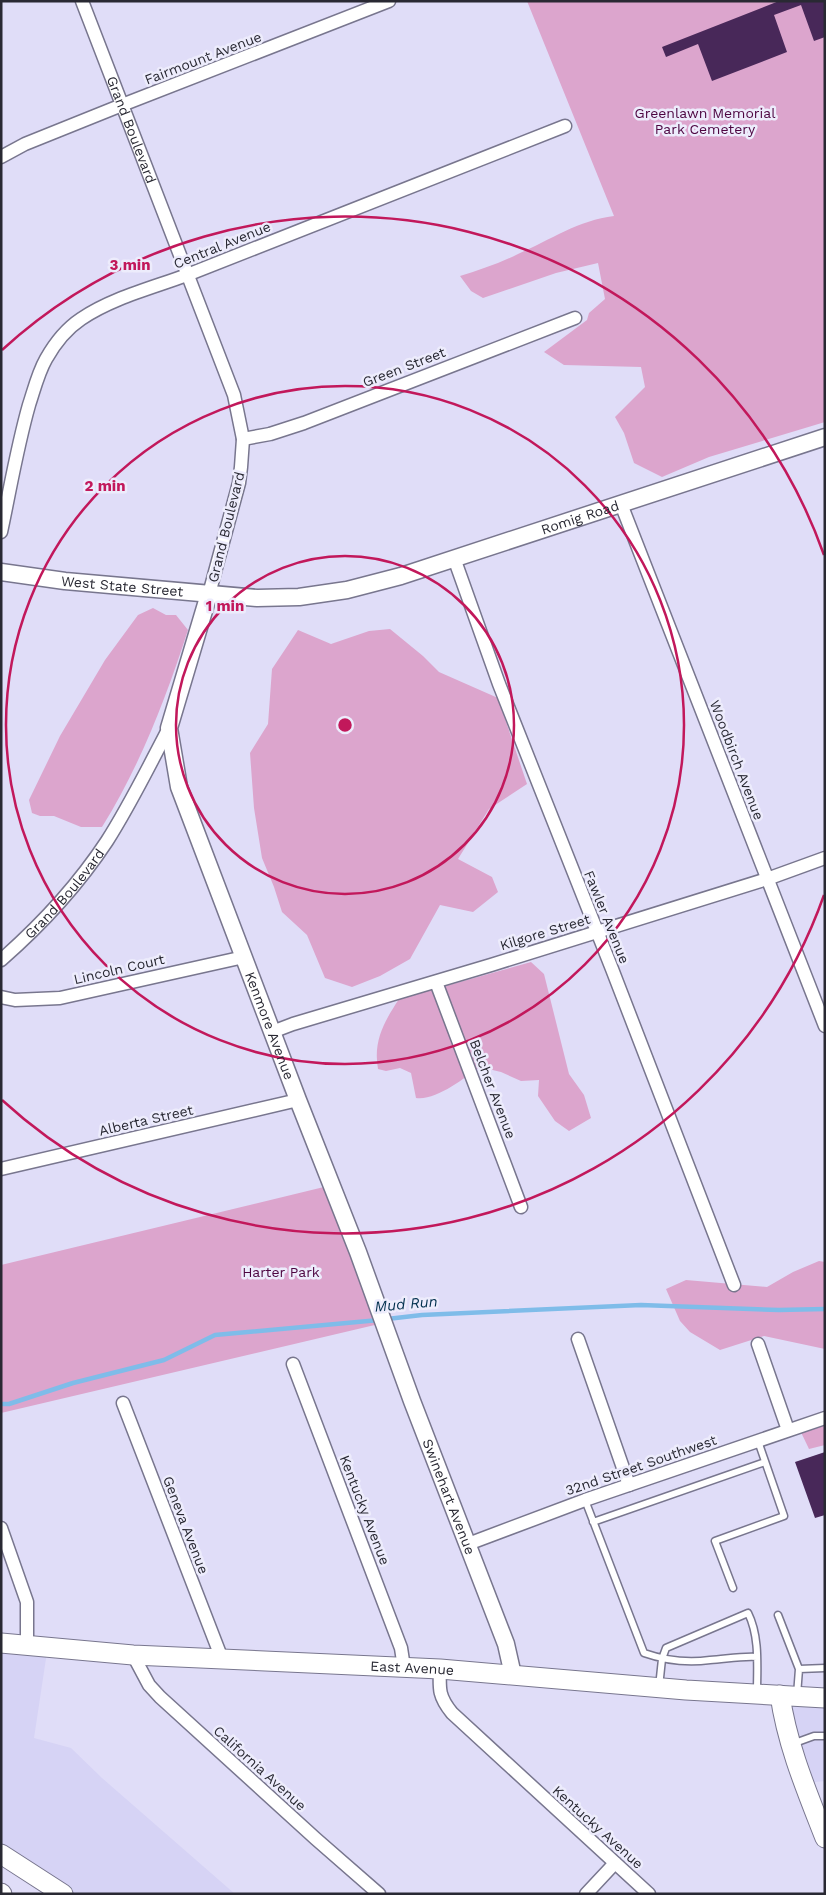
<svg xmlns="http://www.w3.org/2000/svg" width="826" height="1895" viewBox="0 0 826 1895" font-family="'Work Sans',sans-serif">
  <rect width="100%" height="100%" fill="#e0ddf8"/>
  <path fill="#d6d3f5" d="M 1,1644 L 47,1652 L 34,1738 L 71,1748 L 102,1778 L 235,1894 L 63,1894 L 1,1854 Z
    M 784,1699 L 825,1702 L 825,1781 L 807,1783 Z"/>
  <path fill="#dca5cd" d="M 527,1 L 825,1 L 825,422 L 709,457 L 662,477 L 634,463 L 624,433 L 615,417 L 645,387 L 641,367 L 564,365 L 544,352 L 587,320 L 589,313 L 605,299 L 598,263 L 556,273 L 483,298 L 471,291 L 460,276 C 480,270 500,263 518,254 C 550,240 579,220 614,216 Z
    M 153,608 L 166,615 L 176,615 L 188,630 C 166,698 140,766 102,827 L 81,827 L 54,816 L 40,816 L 32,813 L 29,800 L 60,736 L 105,660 L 138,615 Z
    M 390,629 L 423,656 L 439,672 L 498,698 L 527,784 L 489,809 L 458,859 L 492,877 L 498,892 L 473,912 L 440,905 L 410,959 L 380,976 L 352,987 L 325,978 L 307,935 L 282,912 L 274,887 L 262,858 L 254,808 L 250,753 L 268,724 L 272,669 L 298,630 L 331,644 L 369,631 Z
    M 531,962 L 544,974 L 569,1074 L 584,1095 L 591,1118 L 569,1131 L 555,1121 L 538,1096 L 539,1080 L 521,1081 L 501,1072 L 480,1067 C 464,1078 436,1101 416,1098 L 411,1073 L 400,1068 L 386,1071 L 378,1069 C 373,1041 384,1022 399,999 Z
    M 328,1186 L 379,1324 L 1,1413 L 1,1265 Z
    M 819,1261 L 825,1262 L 825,1349 L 764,1336 L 720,1350 L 690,1332 L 680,1321 L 666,1289 L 686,1280 L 767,1287 L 793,1272 Z
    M 825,1418 L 825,1445 L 809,1449 L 798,1426 Z"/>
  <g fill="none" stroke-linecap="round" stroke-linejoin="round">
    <path stroke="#7fbce9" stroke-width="4.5" d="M 387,1319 L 422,1315 L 641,1305 L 779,1310 L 825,1309
      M 1,1404 L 9,1404 L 73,1383 L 164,1360 L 215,1335 L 379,1320"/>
  </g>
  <path fill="#482859" d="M 779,1 L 825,1 L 825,37 L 814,41 L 801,5 L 774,15 L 787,52 L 712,81 L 698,44 L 666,57 L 662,47 Z
    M 825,1452 L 825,1515 L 815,1518 L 795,1462 Z"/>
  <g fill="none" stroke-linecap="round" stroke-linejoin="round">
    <g stroke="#78768e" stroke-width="9">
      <path id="service" d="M 585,1500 L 644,1653 C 664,1660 688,1663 710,1660 C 726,1659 741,1656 757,1657
        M 593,1522 L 765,1462
        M 733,1588 L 715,1541 L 784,1516 L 758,1441
        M 778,1615 L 799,1669 L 797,1695
        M 799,1669 L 825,1668
        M 659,1687 L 662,1659 L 666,1648 L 748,1613 C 760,1637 757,1667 757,1693
        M 792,1744 L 814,1736 L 825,1736"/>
    </g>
    <g stroke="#78768e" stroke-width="15">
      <g id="minor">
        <path id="s1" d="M 82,1 L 234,395 L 243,439 L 241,467 L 239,483 L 209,594"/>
        <path d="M 1,157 L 25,144 L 122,105 L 389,1"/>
        <path d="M 243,439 L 270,434 L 304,423 L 575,318"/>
        <path d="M 621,504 L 825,1026"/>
        <path d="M 1,532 C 10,490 17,447 29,405 C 34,390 38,373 46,359 C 55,343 66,329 81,319 C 112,298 152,288 187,275 L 565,126"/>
        <path d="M 454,558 L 499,684 L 612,969 L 734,1285"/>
        <path id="s2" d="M 1,960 C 41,925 78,885 107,841 C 130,805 149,766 169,728"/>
        <path d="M 436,982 L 521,1207"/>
        <path d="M 1,997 L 15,1000 L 60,998 L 244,957"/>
        <path d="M 272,1032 L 293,1024 L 491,965 L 767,879 L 825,858"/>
        <path d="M 1,1169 L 298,1100"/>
        <path d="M 578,1339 L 629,1485"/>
        <path d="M 758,1344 L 788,1430"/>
        <path d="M 293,1364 L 401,1648 L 403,1661 L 401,1668"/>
        <path d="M 123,1403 L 222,1659"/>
        <path d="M 1,1528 L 27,1602 L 27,1646"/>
        <path d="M 468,1544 L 585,1500 L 825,1418"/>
        <path d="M 133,1655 L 149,1685 L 160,1697 L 316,1839 L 379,1894"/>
        <path d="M 440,1669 C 439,1690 439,1697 452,1713 L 649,1894"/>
        <path d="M 586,1894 L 615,1863"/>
      </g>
    </g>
    <g stroke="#78768e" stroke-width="19">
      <g id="tertiary">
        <path id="s3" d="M 1,572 L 65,581 L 257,598 L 299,597 L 347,590 L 401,576 L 825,437"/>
        <path id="s4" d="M 209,594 L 169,728 L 179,787 L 298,1100 L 358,1252 L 412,1401 L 506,1644 L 513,1675"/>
      </g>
    </g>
    <g stroke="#78768e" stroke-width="21">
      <g id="secondary">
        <path id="s5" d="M 1,1643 L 133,1655 L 440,1669 L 686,1690 L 825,1698"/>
        <path d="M 780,1695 C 787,1745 807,1792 825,1838"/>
        <path d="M 1,1854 L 63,1894"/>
        <path d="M 1,1893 L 2,1894"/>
      </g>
    </g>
    <use href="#service" stroke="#fff" stroke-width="6"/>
    <use href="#minor" stroke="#fff" stroke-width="12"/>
    <use href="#tertiary" stroke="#fff" stroke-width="16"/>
    <use href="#secondary" stroke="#fff" stroke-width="19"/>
  </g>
  <g fill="none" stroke="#c2185b" stroke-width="2.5">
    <circle cx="345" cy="725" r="169"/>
    <circle cx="345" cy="725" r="339"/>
    <path d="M824 895A508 508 0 0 1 2 1100M2 350A508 508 0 0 1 824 555"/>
  </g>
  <g text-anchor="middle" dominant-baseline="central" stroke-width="5" stroke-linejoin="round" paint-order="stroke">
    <g font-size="14" fill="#292933" stroke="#edecfc">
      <text transform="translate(203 58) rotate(-21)">Fairmount Avenue</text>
      <text stroke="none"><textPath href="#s1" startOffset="138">Grand Boulevard</textPath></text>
      <text transform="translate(222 245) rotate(-22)">Central Avenue</text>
      <text transform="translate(404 367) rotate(-21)">Green Street</text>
      <text stroke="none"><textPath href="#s3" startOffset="592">Romig Road</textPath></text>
      <text transform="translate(226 527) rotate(-76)">Grand Boulevard</text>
      <text stroke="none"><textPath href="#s3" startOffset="122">West State Street</textPath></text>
      <text transform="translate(737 760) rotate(69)">Woodbirch Avenue</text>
      <text stroke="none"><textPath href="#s2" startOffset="92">Grand Boulevard</textPath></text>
      <text transform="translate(607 917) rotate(68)">Fawler Avenue</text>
      <text transform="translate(545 932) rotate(-17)">Kilgore Street</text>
      <text transform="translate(119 969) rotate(-13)">Lincoln Court</text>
      <text stroke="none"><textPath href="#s4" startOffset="455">Kenmore Avenue</textPath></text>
      <text transform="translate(493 1089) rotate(69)">Belcher Avenue</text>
      <text transform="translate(146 1120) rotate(-13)">Alberta Street</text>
      <text transform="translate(641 1465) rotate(-19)">32nd Street Southwest</text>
      <text stroke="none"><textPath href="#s4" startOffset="959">Swinehart Avenue</textPath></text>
      <text transform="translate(365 1510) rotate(69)">Kentucky Avenue</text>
      <text transform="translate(186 1525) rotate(69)">Geneva Avenue</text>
      <text stroke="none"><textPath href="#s5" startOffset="412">East Avenue</textPath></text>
      <text transform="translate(260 1768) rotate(42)">California Avenue</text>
      <text transform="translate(598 1827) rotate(42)">Kentucky Avenue</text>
    </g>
    <g font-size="14" fill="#4d0541" stroke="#edecfc">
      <text x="705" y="113">Greenlawn Memorial<tspan x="705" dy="16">Park Cemetery</tspan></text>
      <text x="281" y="1272">Harter Park</text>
    </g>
    <g font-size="15" font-style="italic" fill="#002f4d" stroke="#edecfc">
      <text transform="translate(406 1304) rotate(-5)">Mud Run</text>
    </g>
  </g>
  <circle cx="345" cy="725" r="8" fill="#c2185b" stroke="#edecfc" stroke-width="2.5"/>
  <g font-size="15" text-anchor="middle" font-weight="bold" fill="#c2185b" stroke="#edecfc" stroke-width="5" stroke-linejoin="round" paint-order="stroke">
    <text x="130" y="270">3 min</text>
    <text x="105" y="491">2 min</text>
    <text x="225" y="611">1 min</text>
  </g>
  <rect width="826" height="1895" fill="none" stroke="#292933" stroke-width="5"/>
</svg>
